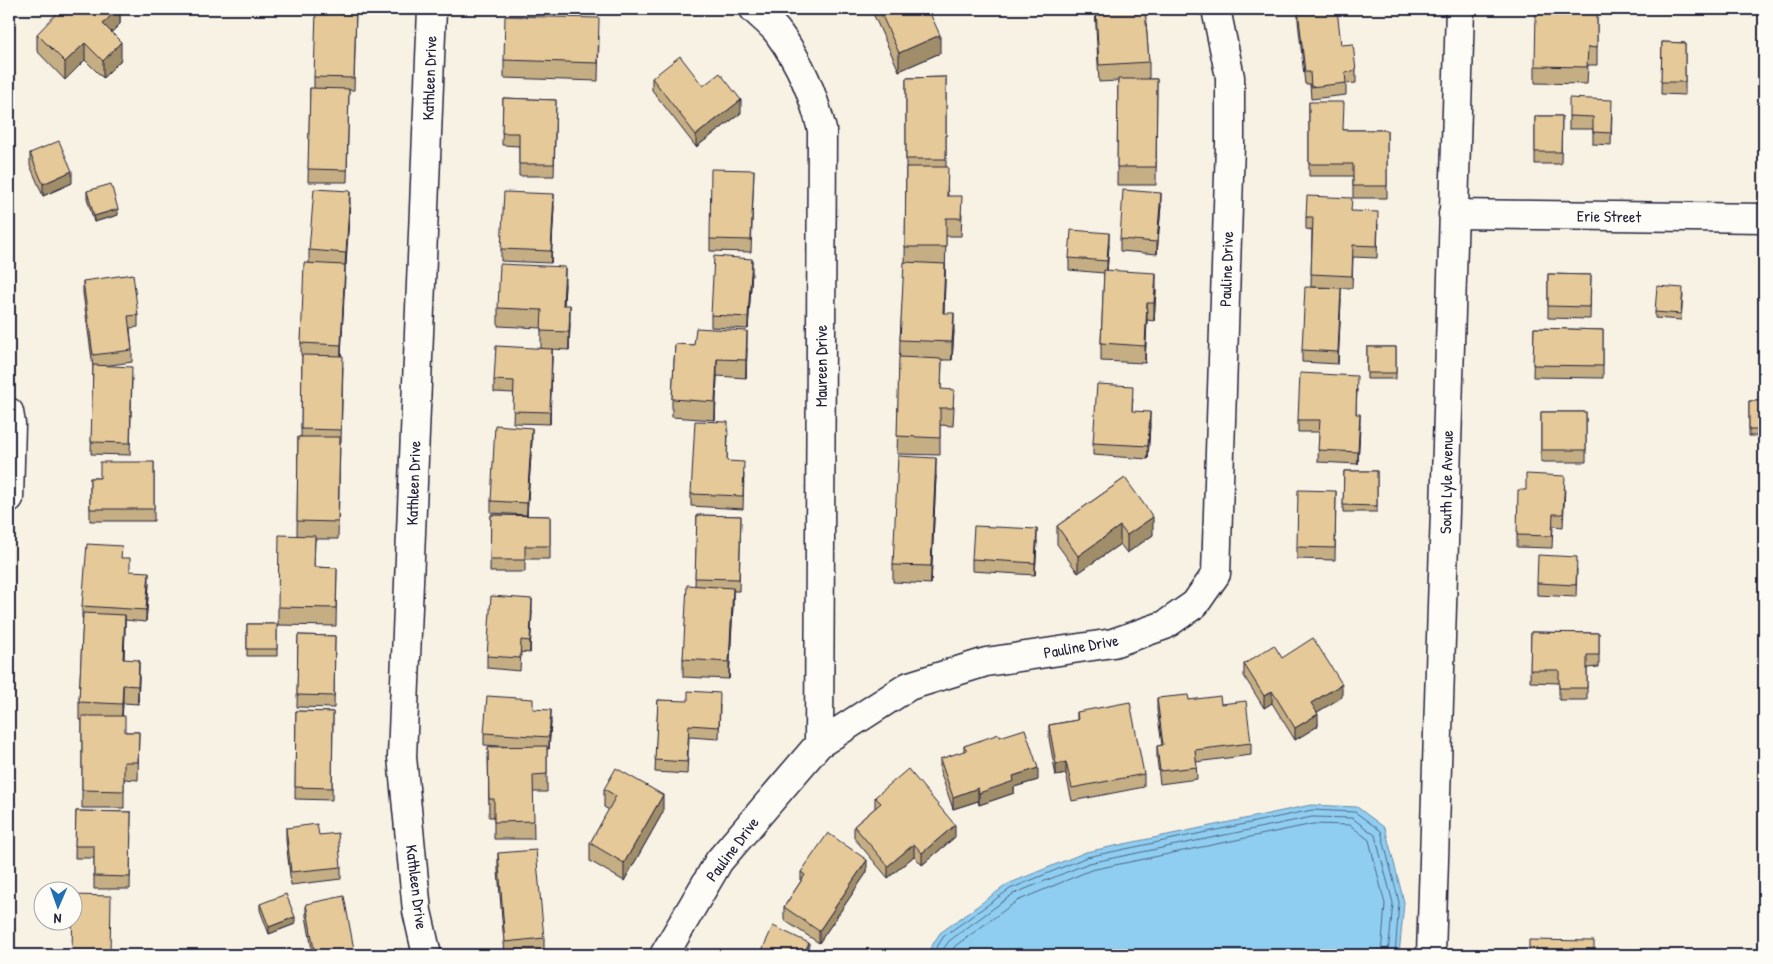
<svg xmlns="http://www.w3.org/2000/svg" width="1773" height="964" viewBox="0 0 1773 964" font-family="'Patrick Hand',sans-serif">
  <rect width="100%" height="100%" fill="#f8f2e4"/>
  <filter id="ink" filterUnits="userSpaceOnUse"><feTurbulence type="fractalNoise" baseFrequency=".02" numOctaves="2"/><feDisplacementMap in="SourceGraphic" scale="10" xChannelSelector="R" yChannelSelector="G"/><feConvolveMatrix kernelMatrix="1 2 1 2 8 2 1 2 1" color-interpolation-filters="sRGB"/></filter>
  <g filter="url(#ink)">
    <path fill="#90cef1" stroke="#6489a8" d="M 1311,805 L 1357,807 L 1385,828 L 1404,902 L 1399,955 L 926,955 L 940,933 L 1008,884 L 1086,852 Z"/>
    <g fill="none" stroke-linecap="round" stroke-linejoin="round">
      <path stroke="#4e6784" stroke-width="1" d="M 932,955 L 944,936 L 1010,889 L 1087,857 L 1312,810 L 1355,812 L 1381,831 L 1399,902 L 1395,955
        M 939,955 L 949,941 L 1013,894 L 1089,863 L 1312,817 L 1352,818 L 1375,835 L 1393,903 L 1388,955
        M 948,955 L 955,946 L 1017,901 L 1091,870 L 1313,824 L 1350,825 L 1369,840 L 1385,904 L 1381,955"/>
      <g stroke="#22223b" stroke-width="31">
        <path id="street" d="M 754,9 C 762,17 773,25 779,34 C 801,64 813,94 822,130 L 819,744
          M 1453,214 L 1764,218
          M 9,412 L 11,424 L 9,498
          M 427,955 L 417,911 L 402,757 L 432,9
          M 664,955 L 719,861 L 819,744 L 909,686 L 986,662 L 1113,643 L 1165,625 L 1195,604 L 1216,574 L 1230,145 L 1230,77 L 1216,9
          M 1431,955 C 1443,640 1449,324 1460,9"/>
      </g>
      <use href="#street" stroke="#fdfcf7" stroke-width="28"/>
    </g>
    <path fill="#c5ad84" stroke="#22223b" d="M 120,9 L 120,24 L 111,32 L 121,60 L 103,78 L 85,60 L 65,80 L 37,51 L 37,34 Z
      M 356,9 L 354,90 L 349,90 L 347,182 L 308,182 L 310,88 L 314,89 L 314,77 Z
      M 871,9 L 928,9 L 940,53 L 899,71 Z
      M 1095,9 L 1145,9 L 1149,62 L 1149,79 L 1157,79 L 1156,185 L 1117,185 L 1118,81 L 1099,82 Z
      M 1298,9 L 1341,45 L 1356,71 L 1356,83 L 1346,84 L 1346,95 L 1311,99 L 1310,84 L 1305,84 L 1298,21 Z
      M 1666,9 L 1695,9 L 1695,14 L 1666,13 Z
      M 1563,12 L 1597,13 L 1597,65 L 1588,65 L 1587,84 L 1535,83 L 1535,66 Z
      M 599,36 L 598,81 L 504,78 L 504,60 Z
      M 1662,42 L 1685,43 L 1685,95 L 1661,94 Z
      M 946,77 L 946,167 L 948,196 L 962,214 L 961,236 L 946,236 L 945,281 L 944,313 L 954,331 L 952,360 L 942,360 L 941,389 L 954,407 L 953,426 L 940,425 L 940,455 L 897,454 L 900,340 L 905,262 L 906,167 L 906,78 Z
      M 652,78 L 703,86 L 741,113 L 696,147 L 652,90 Z
      M 503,98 L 556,100 L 554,176 L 519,176 L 519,146 L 502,145 Z
      M 1309,102 L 1343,130 L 1387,130 L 1387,198 L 1353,198 L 1353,176 L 1309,176 Z
      M 1612,112 L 1611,145 L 1593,144 L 1593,129 L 1569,129 L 1569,116 Z
      M 1535,116 L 1562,116 L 1561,164 L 1535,164 Z
      M 30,153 L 72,183 L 43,196 L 30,165 Z
      M 754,170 L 751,252 L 710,251 L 710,239 Z
      M 87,191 L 118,215 L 94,222 L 87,198 Z
      M 350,203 L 345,265 L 341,356 L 343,368 L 341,442 L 340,442 L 338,539 L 315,539 L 314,567 L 337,568 L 336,626 L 278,625 L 278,607 L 297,536 L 298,437 L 301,437 L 302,355 L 301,355 L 301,343 L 309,263 L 309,250 Z
      M 1161,205 L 1157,254 L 1120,251 L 1120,239 Z
      M 554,206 L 551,263 L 501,261 L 501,249 Z
      M 1351,211 L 1378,224 L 1377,258 L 1353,257 L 1352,288 L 1311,287 L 1312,230 L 1306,229 L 1306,217 Z
      M 1109,245 L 1107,271 L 1156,291 L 1154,321 L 1147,320 L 1145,363 L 1101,361 L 1101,343 L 1104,273 L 1069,270 L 1069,258 Z
      M 752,271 L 748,329 L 711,327 L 711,315 Z
      M 1548,274 L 1591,275 L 1590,319 L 1548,318 Z
      M 83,281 L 138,315 L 138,327 L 130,328 L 132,350 L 132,362 L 103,366 L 132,379 L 130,455 L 91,454 L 93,367 L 83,293 Z
      M 565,284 L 564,305 L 570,323 L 569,350 L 552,349 L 550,424 L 513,423 L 514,393 L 494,392 L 494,380 L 541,348 L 541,328 L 498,326 L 498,308 Z
      M 1683,295 L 1681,320 L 1655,318 L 1655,312 Z
      M 1341,300 L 1338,364 L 1302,362 L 1302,350 Z
      M 1534,328 L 1603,330 L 1603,378 L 1533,377 Z
      M 675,344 L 747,348 L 746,378 L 717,376 L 715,420 L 672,417 L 672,399 Z
      M 1367,347 L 1396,347 L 1396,379 L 1367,379 Z
      M 1357,389 L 1356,414 L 1360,426 L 1358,464 L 1318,462 L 1319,432 L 1298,432 L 1298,420 Z
      M 1133,398 L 1132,411 L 1150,424 L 1148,459 L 1093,455 L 1093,443 Z
      M 1749,401 L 1764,401 L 1764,436 L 1749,436 Z
      M 1541,412 L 1586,412 L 1586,462 L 1541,462 Z
      M 728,434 L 727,461 L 744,474 L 743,509 L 691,506 L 691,494 Z
      M 532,440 L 527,515 L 491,513 L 491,501 Z
      M 154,462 L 154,521 L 90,521 L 90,478 L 100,478 Z
      M 1344,471 L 1377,471 L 1377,512 L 1343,512 Z
      M 936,476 L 931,584 L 893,582 L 893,565 Z
      M 1125,478 L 1153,535 L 1127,553 L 1120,544 L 1078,573 L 1057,544 L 1057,526 Z
      M 1565,488 L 1563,527 L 1553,526 L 1552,548 L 1517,547 L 1517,535 L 1526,490 Z
      M 1336,491 L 1335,560 L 1297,559 L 1297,547 Z
      M 491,515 L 550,516 L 550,559 L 525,559 L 525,572 L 490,572 Z
      M 697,515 L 741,516 L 739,591 L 733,591 L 733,605 L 729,679 L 683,677 L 683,659 L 695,585 Z
      M 1037,541 L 1035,575 L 972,571 L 972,559 Z
      M 122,558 L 130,571 L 149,584 L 146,622 L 125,620 L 124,659 L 139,677 L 138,704 L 123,703 L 122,716 L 125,732 L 139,732 L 138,780 L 124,779 L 124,808 L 82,808 L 82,720 L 79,720 L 79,702 L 83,618 L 82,618 L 82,606 Z
      M 1577,569 L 1576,597 L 1537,595 L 1537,583 Z
      M 532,611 L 530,653 L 521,652 L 520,671 L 487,668 L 487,656 Z
      M 247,624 L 277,624 L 277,656 L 247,656 Z
      M 1531,632 L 1599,633 L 1599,667 L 1587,668 L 1587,700 L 1559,700 L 1559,683 L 1530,682 Z
      M 298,635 L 335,636 L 334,708 L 297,707 Z
      M 1282,658 L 1342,697 L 1317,712 L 1318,726 L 1295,740 L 1272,703 L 1264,708 L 1244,676 L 1244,664 Z
      M 1157,698 L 1189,700 L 1221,704 L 1251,743 L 1251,755 L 1196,762 L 1197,779 L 1160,784 L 1157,758 L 1157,746 L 1162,745 L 1157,710 Z
      M 658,700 L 720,705 L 719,739 L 689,737 L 687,774 L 655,772 Z
      M 533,709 L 551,722 L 549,749 L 547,749 L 547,792 L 533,792 L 534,839 L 494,839 L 494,817 L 489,817 L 488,747 L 513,747 L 484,745 L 484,733 Z
      M 296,711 L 333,712 L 332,800 L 295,799 Z
      M 1077,712 L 1144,774 L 1144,787 L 1072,801 L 1066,774 L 1056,776 L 1049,738 L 1049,725 L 1077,720 Z
      M 1000,737 L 1038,780 L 1014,787 L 1014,793 L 979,805 L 978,801 L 953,809 L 940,771 L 940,759 L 964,752 L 964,746 Z
      M 604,789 L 663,812 L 624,881 L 590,861 L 590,843 L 609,810 L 604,807 Z
      M 875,797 L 955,837 L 922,865 L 914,856 L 888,878 L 854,838 L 854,826 L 875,808 Z
      M 76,811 L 131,812 L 130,889 L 94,889 L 94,858 L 75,858 Z
      M 286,828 L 341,867 L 341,879 L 291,885 L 286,840 Z
      M 498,853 L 544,938 L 544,955 L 505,955 L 498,871 Z
      M 801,872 L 867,872 L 819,943 L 784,920 L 784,907 L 801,881 Z
      M 260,904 L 295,924 L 269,934 L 260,910 Z
      M 306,904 L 355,955 L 313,955 L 306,916 Z"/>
    <path fill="#a08d6b" stroke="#22223b" d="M 117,9 L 120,9 L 120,24 L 103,41 L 103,24 Z
      M 940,35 L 940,53 L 899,71 L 899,53 Z
      M 121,42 L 121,60 L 103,78 L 103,61 Z
      M 85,43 L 85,60 L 65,80 L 65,62 Z
      M 9,77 L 10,77 L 10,89 L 9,90 Z
      M 741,100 L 741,113 L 696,147 L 696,135 Z
      M 72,171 L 72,183 L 43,196 L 43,184 Z
      M 350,191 L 350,203 L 346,265 L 346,253 Z
      M 1161,193 L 1161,205 L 1157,254 L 1157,242 Z
      M 554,194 L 554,206 L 551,263 L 551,251 Z
      M 118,209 L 118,215 L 94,222 L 94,216 Z
      M 1109,233 L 1109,245 L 1107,273 L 1107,261 Z
      M 752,259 L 752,271 L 748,329 L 748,317 Z
      M 945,264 L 945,281 L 943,331 L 943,313 Z
      M 345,265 L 345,277 L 341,357 L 341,345 Z
      M 565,267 L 565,284 L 563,323 L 563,305 Z
      M 1156,273 L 1156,291 L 1154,321 L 1154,303 Z
      M 1341,288 L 1341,300 L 1338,364 L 1338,352 Z
      M 1147,303 L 1147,320 L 1145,363 L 1145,346 Z
      M 570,305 L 570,323 L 569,350 L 569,332 Z
      M 954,313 L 954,331 L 952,360 L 952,342 Z
      M 747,331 L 747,348 L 746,378 L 746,360 Z
      M 552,349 L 552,361 L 550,424 L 550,412 Z
      M 717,359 L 717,376 L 715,420 L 715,402 Z
      M 1150,412 L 1150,424 L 1148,459 L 1148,446 Z
      M 1360,414 L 1360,426 L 1358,464 L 1358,452 Z
      M 532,428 L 532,440 L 527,515 L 527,503 Z
      M 936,458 L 936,476 L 931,584 L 931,566 Z
      M 1153,517 L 1153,535 L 1127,553 L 1127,535 Z
      M 1120,526 L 1120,544 L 1078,573 L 1078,556 Z
      M 1037,529 L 1037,541 L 1035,575 L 1035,563 Z
      M 149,572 L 149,584 L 146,622 L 146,610 Z
      M 733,588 L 733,605 L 729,679 L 729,662 Z
      M 532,599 L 532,611 L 530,653 L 530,641 Z
      M 125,615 L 125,633 L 123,676 L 123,659 Z
      M 139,660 L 139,677 L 138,704 L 138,686 Z
      M 1342,684 L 1342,697 L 1311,716 L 1311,703 Z
      M 123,685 L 123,703 L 122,722 L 122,704 Z
      M 1272,691 L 1272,703 L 1264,708 L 1264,696 Z
      M 551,710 L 551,722 L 549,749 L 549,737 Z
      M 1318,714 L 1318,726 L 1295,740 L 1295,728 Z
      M 1066,762 L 1066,774 L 1056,776 L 1056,764 Z
      M 1038,768 L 1038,780 L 1014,787 L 1014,793 L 979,805 L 979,793 L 1013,776 Z
      M 978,788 L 978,801 L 953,809 L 953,797 Z
      M 663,795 L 663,812 L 624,881 L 624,863 Z
      M 955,825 L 955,837 L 922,865 L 922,853 Z
      M 914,844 L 914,856 L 888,878 L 888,866 Z
      M 867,860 L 867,872 L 819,943 L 819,931 Z
      M 295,917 L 295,924 L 269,934 L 269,927 Z
      M 809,943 L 809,955 L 803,955 Z"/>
    <path fill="#e5c999" stroke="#22223b" d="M 61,9 L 117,9 L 103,24 L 121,42 L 103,61 L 85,43 L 65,62 L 37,34 Z
      M 316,9 L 356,9 L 354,78 L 314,77 Z
      M 879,9 L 928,9 L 940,35 L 899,53 Z
      M 1096,9 L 1145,9 L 1149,62 L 1099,65 Z
      M 1298,9 L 1337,9 L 1341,45 L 1353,44 L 1356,71 L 1345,72 L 1346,83 L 1311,87 L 1310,72 L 1305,72 Z
      M 1536,9 L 1563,9 L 1563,12 L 1597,13 L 1597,48 L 1588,47 L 1587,67 L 1535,66 Z
      M 505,16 L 599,18 L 598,63 L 504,60 Z
      M 1662,42 L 1685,43 L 1685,82 L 1661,82 Z
      M 680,56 L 703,86 L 720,73 L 741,100 L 696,135 L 652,78 Z
      M 946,77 L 946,159 L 906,159 L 906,78 Z
      M 1118,79 L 1157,79 L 1156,167 L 1117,167 Z
      M 310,88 L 349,89 L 347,170 L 308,169 Z
      M 503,98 L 556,100 L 554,164 L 519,164 L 519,133 L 502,133 Z
      M 1569,98 L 1612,100 L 1611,133 L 1593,132 L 1593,117 L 1569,116 Z
      M 1309,102 L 1344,102 L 1343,130 L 1387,130 L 1387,186 L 1353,186 L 1353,164 L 1309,164 Z
      M 1535,116 L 1562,116 L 1561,152 L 1535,152 Z
      M 59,141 L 72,171 L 43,184 L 30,153 Z
      M 906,167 L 948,167 L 947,196 L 962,196 L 961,218 L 946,218 L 946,247 L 905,247 Z
      M 711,169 L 754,170 L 751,240 L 710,239 Z
      M 111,184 L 118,209 L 94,216 L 87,191 Z
      M 314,189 L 350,191 L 346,253 L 309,250 Z
      M 1123,190 L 1161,193 L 1157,242 L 1120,239 Z
      M 504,192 L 554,194 L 551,251 L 501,249 Z
      M 1307,196 L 1352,198 L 1351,211 L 1378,212 L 1377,246 L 1353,245 L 1352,276 L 1311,274 L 1313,217 L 1306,217 Z
      M 1071,230 L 1109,233 L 1107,261 L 1069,258 Z
      M 714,256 L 752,259 L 748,317 L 711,315 Z
      M 904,262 L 945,264 L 943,313 L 954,313 L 952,342 L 900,340 Z
      M 304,263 L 345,265 L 341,345 L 301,343 Z
      M 500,264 L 565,267 L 563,305 L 570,305 L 569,332 L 541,331 L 542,310 L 498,308 Z
      M 1104,270 L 1156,273 L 1154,303 L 1147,303 L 1145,346 L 1101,343 Z
      M 133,274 L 138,315 L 128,316 L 132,350 L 93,355 L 83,281 Z
      M 1548,274 L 1591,275 L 1590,307 L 1548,306 Z
      M 1657,286 L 1683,288 L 1681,314 L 1655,312 Z
      M 1305,287 L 1341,288 L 1338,352 L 1302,350 Z
      M 696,328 L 747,331 L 746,360 L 717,359 L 715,402 L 672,399 L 675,344 L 694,345 Z
      M 1534,328 L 1603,330 L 1603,366 L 1533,365 Z
      M 496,346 L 552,349 L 550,412 L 513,411 L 514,381 L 494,380 Z
      M 1367,347 L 1396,347 L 1396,373 L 1367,373 Z
      M 302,355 L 343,356 L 341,430 L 301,429 Z
      M 899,357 L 942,359 L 941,389 L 954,390 L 953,408 L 940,408 L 940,438 L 897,436 Z
      M 93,365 L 132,367 L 130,443 L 91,442 Z
      M 1300,373 L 1357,376 L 1356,414 L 1360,414 L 1358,452 L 1318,450 L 1320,420 L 1298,420 Z
      M 1097,384 L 1133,386 L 1132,411 L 1150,412 L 1148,446 L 1093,443 Z
      M 1749,401 L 1764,401 L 1764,430 L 1749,430 Z
      M 1541,412 L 1586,412 L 1586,450 L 1541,450 Z
      M 695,421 L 728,422 L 727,461 L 744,462 L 743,496 L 691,494 Z
      M 495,425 L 532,428 L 527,503 L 491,501 Z
      M 298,437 L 340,437 L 338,522 L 297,521 Z
      M 898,456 L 936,458 L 931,566 L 893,565 Z
      M 100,462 L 154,462 L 154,509 L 90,509 L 90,478 L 100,478 Z
      M 1344,471 L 1377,471 L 1377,506 L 1343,505 Z
      M 1526,474 L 1565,476 L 1563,514 L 1553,514 L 1552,536 L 1517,535 L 1518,490 L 1526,490 Z
      M 1125,478 L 1153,517 L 1127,535 L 1120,526 L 1078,556 L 1057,526 Z
      M 1298,490 L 1336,491 L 1335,548 L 1297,547 Z
      M 491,515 L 550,516 L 550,546 L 525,546 L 525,560 L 490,560 Z
      M 697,515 L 741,516 L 739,579 L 695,578 Z
      M 974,526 L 1037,529 L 1035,563 L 972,559 Z
      M 279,535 L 315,536 L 314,567 L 337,568 L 336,608 L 278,607 Z
      M 87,544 L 122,546 L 121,558 L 130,558 L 130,571 L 149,572 L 146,610 L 82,606 Z
      M 1538,555 L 1577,557 L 1576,585 L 1537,583 Z
      M 687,585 L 733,588 L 729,662 L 683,659 Z
      M 491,596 L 532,599 L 530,641 L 521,640 L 520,658 L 487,656 Z
      M 83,613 L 125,615 L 123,659 L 139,660 L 138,686 L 123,685 L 122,704 L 79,702 Z
      M 247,624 L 277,624 L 277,649 L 247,649 Z
      M 1531,632 L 1599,633 L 1599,655 L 1587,655 L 1587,688 L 1559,688 L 1559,670 L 1530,670 Z
      M 298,635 L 335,636 L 334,696 L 297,695 Z
      M 1313,638 L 1342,684 L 1311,703 L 1318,714 L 1295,728 L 1272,691 L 1264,696 L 1244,664 L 1274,645 L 1282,658 Z
      M 688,691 L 720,693 L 719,727 L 689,725 L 687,762 L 655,760 L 658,700 L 688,701 Z
      M 1188,695 L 1189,700 L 1220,696 L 1221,704 L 1246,701 L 1251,743 L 1195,750 L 1197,767 L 1160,771 L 1157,746 L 1163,745 L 1157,698 Z
      M 487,696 L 533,699 L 533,709 L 551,710 L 549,737 L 484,733 Z
      M 1130,702 L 1144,774 L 1072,788 L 1066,762 L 1056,764 L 1049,725 L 1078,720 L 1077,712 Z
      M 296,711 L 333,712 L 332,788 L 295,787 Z
      M 82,716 L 125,716 L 125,732 L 139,732 L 138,762 L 124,762 L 124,791 L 82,790 Z
      M 1025,729 L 1038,768 L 1013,776 L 1014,781 L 979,793 L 978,788 L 953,797 L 940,759 L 967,750 L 964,746 L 999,734 L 1000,737 Z
      M 547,746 L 547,774 L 533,775 L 534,821 L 494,822 L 494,799 L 489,799 L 488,747 Z
      M 616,768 L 663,795 L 624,863 L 590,843 L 616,796 L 604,789 Z
      M 908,769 L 955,825 L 922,853 L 914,844 L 888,866 L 854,826 L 881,803 L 875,797 Z
      M 76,811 L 131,812 L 130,877 L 94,876 L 94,846 L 75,846 Z
      M 317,824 L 319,835 L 338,833 L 341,867 L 291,872 L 286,828 Z
      M 828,833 L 867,860 L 819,931 L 784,907 L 805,875 L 801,872 Z
      M 536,850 L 544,938 L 505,942 L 498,853 Z
      M 286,894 L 295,917 L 269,927 L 260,904 Z
      M 73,895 L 111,896 L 110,955 L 72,955 Z
      M 344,896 L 355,955 L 315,955 L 306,904 Z
      M 773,926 L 809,943 L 803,955 L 760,955 Z
      M 1529,940 L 1594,941 L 1594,955 L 1529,955 Z"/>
  </g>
  <g text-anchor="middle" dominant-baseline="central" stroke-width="4" stroke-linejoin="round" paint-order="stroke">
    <g font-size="16" fill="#22223b" stroke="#fdfcf7">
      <text transform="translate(429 78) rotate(-88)">Kathleen Drive</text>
      <text transform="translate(1609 216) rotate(1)">Erie Street</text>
      <text transform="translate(1226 269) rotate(-88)">Pauline Drive</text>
      <text transform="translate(821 366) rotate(-90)">Maureen Drive</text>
      <text transform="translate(1446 482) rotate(-89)">South Lyle Avenue</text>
      <text transform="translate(413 483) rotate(-88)">Kathleen Drive</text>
      <text transform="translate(1081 646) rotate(-10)">Pauline Drive</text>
      <text transform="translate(732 849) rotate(-53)">Pauline Drive</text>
      <text transform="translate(417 887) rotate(83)">Kathleen Drive</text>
    </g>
  </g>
  <rect width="1773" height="964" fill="none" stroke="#fdfcf7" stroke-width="30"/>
  <rect x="15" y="15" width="1743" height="934" fill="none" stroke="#22223b" stroke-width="2" filter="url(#ink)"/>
  <g transform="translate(58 906) rotate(182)"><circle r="24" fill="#fdfcf7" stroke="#a5a5ac"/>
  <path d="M0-4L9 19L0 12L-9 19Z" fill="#1f6fb2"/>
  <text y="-8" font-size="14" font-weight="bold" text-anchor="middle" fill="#22223b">N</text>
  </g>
</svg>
